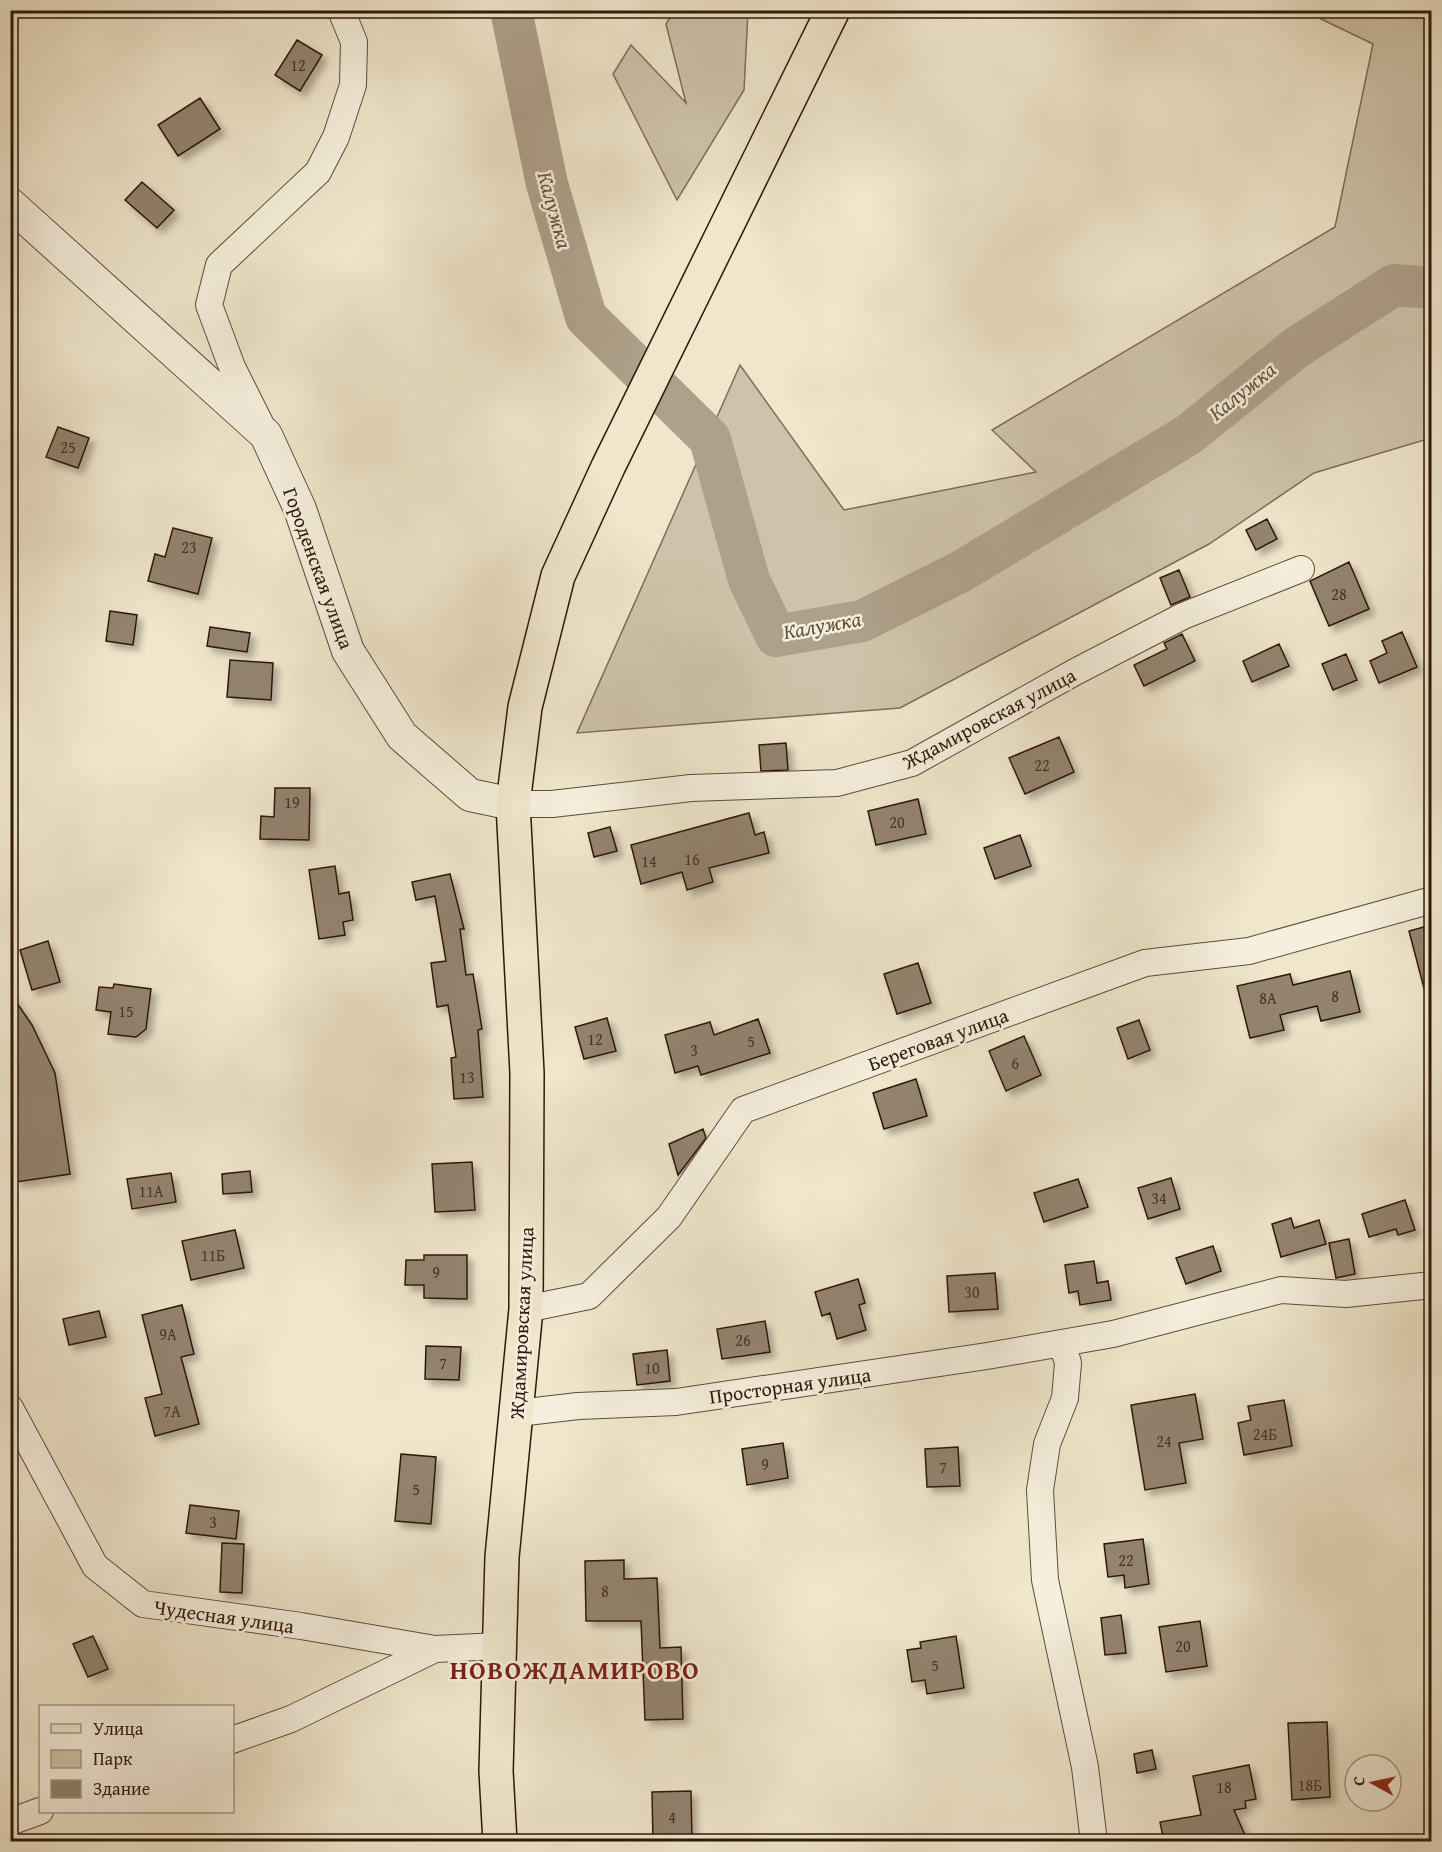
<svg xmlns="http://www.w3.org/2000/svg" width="1442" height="1852" viewBox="0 0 1442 1852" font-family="'Gentium Book Plus',serif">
  <defs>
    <filter id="shadow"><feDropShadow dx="5.5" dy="5.5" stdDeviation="3" flood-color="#0004"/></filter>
  </defs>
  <rect width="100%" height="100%" fill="#efe6cb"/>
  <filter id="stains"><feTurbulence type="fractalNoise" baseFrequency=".00333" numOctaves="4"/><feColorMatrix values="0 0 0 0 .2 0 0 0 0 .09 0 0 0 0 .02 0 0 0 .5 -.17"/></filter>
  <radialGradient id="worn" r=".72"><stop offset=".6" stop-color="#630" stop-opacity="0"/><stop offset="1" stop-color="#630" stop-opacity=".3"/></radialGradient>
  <path fill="#cec3aa" stroke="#7e6d5a" stroke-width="1.5" d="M 674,11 L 748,11 L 744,90 L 677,200 L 613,74 L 631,45 L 686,103 L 666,24 Z
    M 1322,11 L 1431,11 L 1431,438 L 1314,473 L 1209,544 L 900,708 L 577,733 L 740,365 L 844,510 L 1036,472 L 992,430 L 1335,227 L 1373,44 L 1321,19 Z"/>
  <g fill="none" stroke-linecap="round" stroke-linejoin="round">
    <path stroke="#aea08a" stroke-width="42" d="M 511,10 L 547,184 L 586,317 L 710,439 L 749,580 L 776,636 L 862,621 L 960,572 L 1188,435 L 1297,347 L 1394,285 L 1432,288"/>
  </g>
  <path fill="#93836f" stroke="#2f170b" stroke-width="1.5" filter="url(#shadow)" d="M 297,40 L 322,55 L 300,91 L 275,75 Z
    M 200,98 L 220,129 L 178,156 L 158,125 Z
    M 142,182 L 174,210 L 157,228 L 125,200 Z
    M 58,427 L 89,438 L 78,468 L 46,457 Z
    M 1267,519 L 1277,539 L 1256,550 L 1246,530 Z
    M 173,528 L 212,538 L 198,594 L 148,581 L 155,554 L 165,557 Z
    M 1349,562 L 1369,609 L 1329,626 L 1310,581 Z
    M 1179,570 L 1190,597 L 1171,605 L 1160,578 Z
    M 110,611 L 137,615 L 133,645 L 106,641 Z
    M 210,627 L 250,633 L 247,652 L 207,646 Z
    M 1402,632 L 1417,667 L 1379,683 L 1370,661 L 1387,653 L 1382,641 Z
    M 1182,634 L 1195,661 L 1144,686 L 1134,665 L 1167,649 L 1164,643 Z
    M 1279,644 L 1289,666 L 1252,682 L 1243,661 Z
    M 1346,654 L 1357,680 L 1333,690 L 1322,664 Z
    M 230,660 L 273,663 L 271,700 L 227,697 Z
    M 1059,737 L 1074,772 L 1025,794 L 1009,758 Z
    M 786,743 L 788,770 L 761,771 L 759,745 Z
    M 275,788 L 310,788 L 309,840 L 260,839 L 261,816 L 274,817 Z
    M 918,799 L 926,834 L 876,845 L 868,811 Z
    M 749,813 L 755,835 L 764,832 L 769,853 L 709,868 L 713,882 L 687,890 L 682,872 L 641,884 L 631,845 Z
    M 610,827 L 617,851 L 594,857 L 588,833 Z
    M 1020,835 L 1031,866 L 995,879 L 984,848 Z
    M 335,866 L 339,894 L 349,892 L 353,920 L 343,922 L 345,935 L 319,939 L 309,870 Z
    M 450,874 L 464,929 L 460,929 L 466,975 L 473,974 L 482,1029 L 478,1030 L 483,1097 L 454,1099 L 451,1058 L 456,1057 L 448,1005 L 437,1007 L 431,963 L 446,961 L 435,896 L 416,900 L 412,882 Z
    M 1431,925 L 1431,991 L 1425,992 L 1409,931 Z
    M 48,941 L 60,982 L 32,990 L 20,950 Z
    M 918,963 L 931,1003 L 897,1014 L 884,974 Z
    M 1350,971 L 1360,1012 L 1321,1021 L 1317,1006 L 1280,1015 L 1284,1030 L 1250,1038 L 1237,986 L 1290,974 L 1293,985 Z
    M 114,984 L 151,989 L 146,1029 L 136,1037 L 108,1034 L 111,1012 L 96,1010 L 99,987 L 113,988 Z
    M 10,993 L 32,1025 L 55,1073 L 70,1174 L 16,1182 L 10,1145 Z
    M 607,1018 L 616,1051 L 584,1059 L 575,1027 Z
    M 758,1019 L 770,1053 L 701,1075 L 698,1066 L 675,1073 L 665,1035 L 710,1022 L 714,1035 Z
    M 1139,1020 L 1150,1050 L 1128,1059 L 1117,1028 Z
    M 1024,1036 L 1041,1075 L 1006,1091 L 989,1051 Z
    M 916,1079 L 927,1116 L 884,1129 L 873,1093 Z
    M 703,1129 L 706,1138 L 678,1175 L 669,1144 Z
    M 472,1162 L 475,1210 L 435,1212 L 432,1164 Z
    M 250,1171 L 252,1192 L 223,1194 L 222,1174 Z
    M 171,1173 L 176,1202 L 132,1209 L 127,1179 Z
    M 1171,1178 L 1180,1209 L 1148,1219 L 1138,1188 Z
    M 1078,1179 L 1088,1207 L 1044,1222 L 1034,1193 Z
    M 1405,1200 L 1415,1230 L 1398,1235 L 1396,1229 L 1369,1237 L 1362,1214 Z
    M 1291,1218 L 1294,1228 L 1319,1220 L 1326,1244 L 1281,1257 L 1272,1224 Z
    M 235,1230 L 244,1268 L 191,1280 L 182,1241 Z
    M 1349,1239 L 1355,1274 L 1336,1278 L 1329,1243 Z
    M 1213,1246 L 1221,1271 L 1186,1284 L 1176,1258 Z
    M 424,1255 L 467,1255 L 467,1299 L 424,1298 L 424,1285 L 405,1285 L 406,1260 L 424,1260 Z
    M 1094,1261 L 1097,1283 L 1108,1281 L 1111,1300 L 1080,1305 L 1078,1291 L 1069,1293 L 1065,1265 Z
    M 995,1273 L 998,1309 L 949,1312 L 947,1276 Z
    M 858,1279 L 865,1303 L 859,1305 L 866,1330 L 837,1339 L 830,1313 L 822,1316 L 815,1292 Z
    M 182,1305 L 194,1354 L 181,1357 L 199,1424 L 155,1436 L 145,1398 L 162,1394 L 142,1315 Z
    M 99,1311 L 106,1337 L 69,1345 L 63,1319 Z
    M 765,1321 L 770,1352 L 722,1359 L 717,1329 Z
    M 426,1346 L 461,1347 L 459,1380 L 425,1379 Z
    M 667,1350 L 670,1381 L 637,1385 L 633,1354 Z
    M 1195,1394 L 1203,1439 L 1179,1443 L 1186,1483 L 1145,1490 L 1131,1405 Z
    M 1284,1400 L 1292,1446 L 1244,1455 L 1238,1423 L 1251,1420 L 1248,1406 Z
    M 783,1443 L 788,1478 L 747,1485 L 742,1449 Z
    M 958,1447 L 960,1486 L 927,1487 L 925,1449 Z
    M 401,1454 L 436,1457 L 431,1524 L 395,1521 Z
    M 190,1505 L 239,1511 L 236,1539 L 186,1533 Z
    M 1143,1539 L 1149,1584 L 1125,1588 L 1124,1575 L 1108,1577 L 1104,1544 Z
    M 222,1543 L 244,1544 L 242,1593 L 220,1592 Z
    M 624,1560 L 624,1579 L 657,1578 L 660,1648 L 681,1647 L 683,1719 L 645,1720 L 641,1621 L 586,1621 L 585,1561 Z
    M 1121,1615 L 1126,1653 L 1105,1655 L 1101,1618 Z
    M 1200,1621 L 1207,1666 L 1166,1672 L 1159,1627 Z
    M 93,1636 L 108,1669 L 88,1677 L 73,1644 Z
    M 956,1636 L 964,1688 L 927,1694 L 925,1680 L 912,1682 L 907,1650 L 921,1648 L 920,1642 Z
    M 1327,1722 L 1330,1797 L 1292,1800 L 1288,1723 Z
    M 1152,1750 L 1156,1769 L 1137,1773 L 1134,1754 Z
    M 1249,1765 L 1256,1799 L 1245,1801 L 1246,1808 L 1234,1810 L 1248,1842 L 1164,1842 L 1160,1822 L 1201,1815 L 1193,1776 Z
    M 691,1791 L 692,1842 L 653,1842 L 652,1792 Z"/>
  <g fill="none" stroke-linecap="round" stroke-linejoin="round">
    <g stroke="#5f4b3b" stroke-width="28">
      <path id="minor" d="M 262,427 L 232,367 L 209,305 L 219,265 L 318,172 L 336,137 L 353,85 L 354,42 L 341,10
        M 513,804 L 552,804 L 691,788 L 837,783 L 912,763 L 1075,672 L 1183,616 L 1301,569
        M 526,1309 L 589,1296 L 669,1217 L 743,1110 L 1145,963 L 1249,951 L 1432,900
        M 1062,1343 L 1068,1363 L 1065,1398 L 1047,1444 L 1040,1490 L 1045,1580 L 1085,1767 L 1094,1842
        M 10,1408 L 95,1566 L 143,1604 L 301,1626 L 435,1649
        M 518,1413 L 578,1406 L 676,1402 L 987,1356 L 1113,1334 L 1281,1290 L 1346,1294 L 1432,1285
        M 232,1740 L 291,1719 L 435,1649 L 499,1646
        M 10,1822 L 40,1811"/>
    </g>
    <g stroke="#5f4b3b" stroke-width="34">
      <path id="tertiary" d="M 10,204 L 266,435 L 300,509 L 348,651 L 402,736 L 470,795 L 513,804"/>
    </g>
    <g stroke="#2f170b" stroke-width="36">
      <path id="primary" d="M 500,1842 L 496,1771 L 502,1557 L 526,1309 L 527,1073 L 513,804 L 525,707 L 558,576 L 608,467 L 833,10"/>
    </g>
    <use href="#minor" stroke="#f5efdd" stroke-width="26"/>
    <use href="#tertiary" stroke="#f5efdd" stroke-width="32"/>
    <use href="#primary" stroke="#efe6cb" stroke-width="33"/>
  </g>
  <g text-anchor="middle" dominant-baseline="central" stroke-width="5" stroke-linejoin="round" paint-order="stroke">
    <g font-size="16" fill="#483224">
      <text x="298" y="65">12</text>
      <text x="68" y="447">25</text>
      <text x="189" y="547">23</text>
      <text x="1339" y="594">28</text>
      <text x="1042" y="765">22</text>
      <text x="292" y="802">19</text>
      <text x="897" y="822">20</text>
      <text x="692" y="859">16</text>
      <text x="649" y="861">14</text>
      <text x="1335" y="996">8</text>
      <text x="1268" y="998">8А</text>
      <text x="126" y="1011">15</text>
      <text x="595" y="1039">12</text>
      <text x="751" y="1041">5</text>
      <text x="694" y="1050">3</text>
      <text x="1015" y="1063">6</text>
      <text x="467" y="1077">13</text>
      <text x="151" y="1191">11А</text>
      <text x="1159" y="1198">34</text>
      <text x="213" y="1255">11Б</text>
      <text x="436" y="1272">9</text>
      <text x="972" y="1292">30</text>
      <text x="168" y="1334">9А</text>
      <text x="743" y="1340">26</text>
      <text x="443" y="1363">7</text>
      <text x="652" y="1368">10</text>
      <text x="172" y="1411">7А</text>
      <text x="1265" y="1434">24Б</text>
      <text x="1164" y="1441">24</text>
      <text x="765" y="1464">9</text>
      <text x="943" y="1467">7</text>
      <text x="416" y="1489">5</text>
      <text x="213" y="1522">3</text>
      <text x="1126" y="1560">22</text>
      <text x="605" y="1591">8</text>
      <text x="1183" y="1646">20</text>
      <text x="935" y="1665">5</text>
      <text x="1310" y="1785">18Б</text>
      <text x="1224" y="1787">18</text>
      <text x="672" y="1817">4</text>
    </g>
    <g font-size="20" fill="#2f170b" stroke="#f5efdd">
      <text transform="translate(319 568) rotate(70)">Городенская улица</text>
      <text transform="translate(989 718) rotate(-28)">Ждамировская улица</text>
      <text transform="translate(938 1039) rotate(-20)">Береговая улица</text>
      <text transform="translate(521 1323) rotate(-87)">Ждамировская улица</text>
      <text transform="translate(790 1385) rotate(-8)">Просторная улица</text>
      <text transform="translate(224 1616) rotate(8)">Чудесная улица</text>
    </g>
    <g font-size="21" font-style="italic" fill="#624e3e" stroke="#f5efdd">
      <text transform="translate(555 210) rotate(75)">Калужка</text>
      <text transform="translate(1242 391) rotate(-39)">Калужка</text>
      <text transform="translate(822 625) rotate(-10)">Калужка</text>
    </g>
    <g font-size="26" font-weight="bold" letter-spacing="1.5" fill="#7a1f14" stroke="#f5efdd">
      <text x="575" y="1669">НОВОЖДАМИРОВО</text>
    </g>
  </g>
  <rect width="1442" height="1852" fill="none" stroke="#efe6cb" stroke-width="36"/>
  <rect x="12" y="12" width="1418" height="1828" fill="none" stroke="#2f170b" stroke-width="3"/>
  <rect x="18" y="18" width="1406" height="1816" fill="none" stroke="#2f170b" stroke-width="1.5"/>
  <rect x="39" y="1705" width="195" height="108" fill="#f5efdd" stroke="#a69989" stroke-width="1.5"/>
  <rect x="51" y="1724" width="30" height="9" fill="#efe6cb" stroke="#a69989" stroke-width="1.5"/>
  <text x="93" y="1735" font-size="18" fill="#2f170b">Улица</text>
  <rect x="51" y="1750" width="30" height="18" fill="#cec3aa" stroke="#a69989" stroke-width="1.5"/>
  <text x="93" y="1765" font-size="18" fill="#2f170b">Парк</text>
  <rect x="51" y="1780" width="30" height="18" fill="#93836f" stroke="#a69989" stroke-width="1.5"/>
  <text x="93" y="1795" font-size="18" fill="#2f170b">Здание</text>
  <g transform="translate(1373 1783) rotate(278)"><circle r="28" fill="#f5efdd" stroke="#a69989" stroke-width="1.5"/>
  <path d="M0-4.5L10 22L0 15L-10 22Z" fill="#8f2418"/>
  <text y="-9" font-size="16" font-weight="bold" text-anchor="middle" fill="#2f170b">С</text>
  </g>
  <rect width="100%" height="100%" filter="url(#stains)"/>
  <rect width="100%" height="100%" fill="url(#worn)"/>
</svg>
